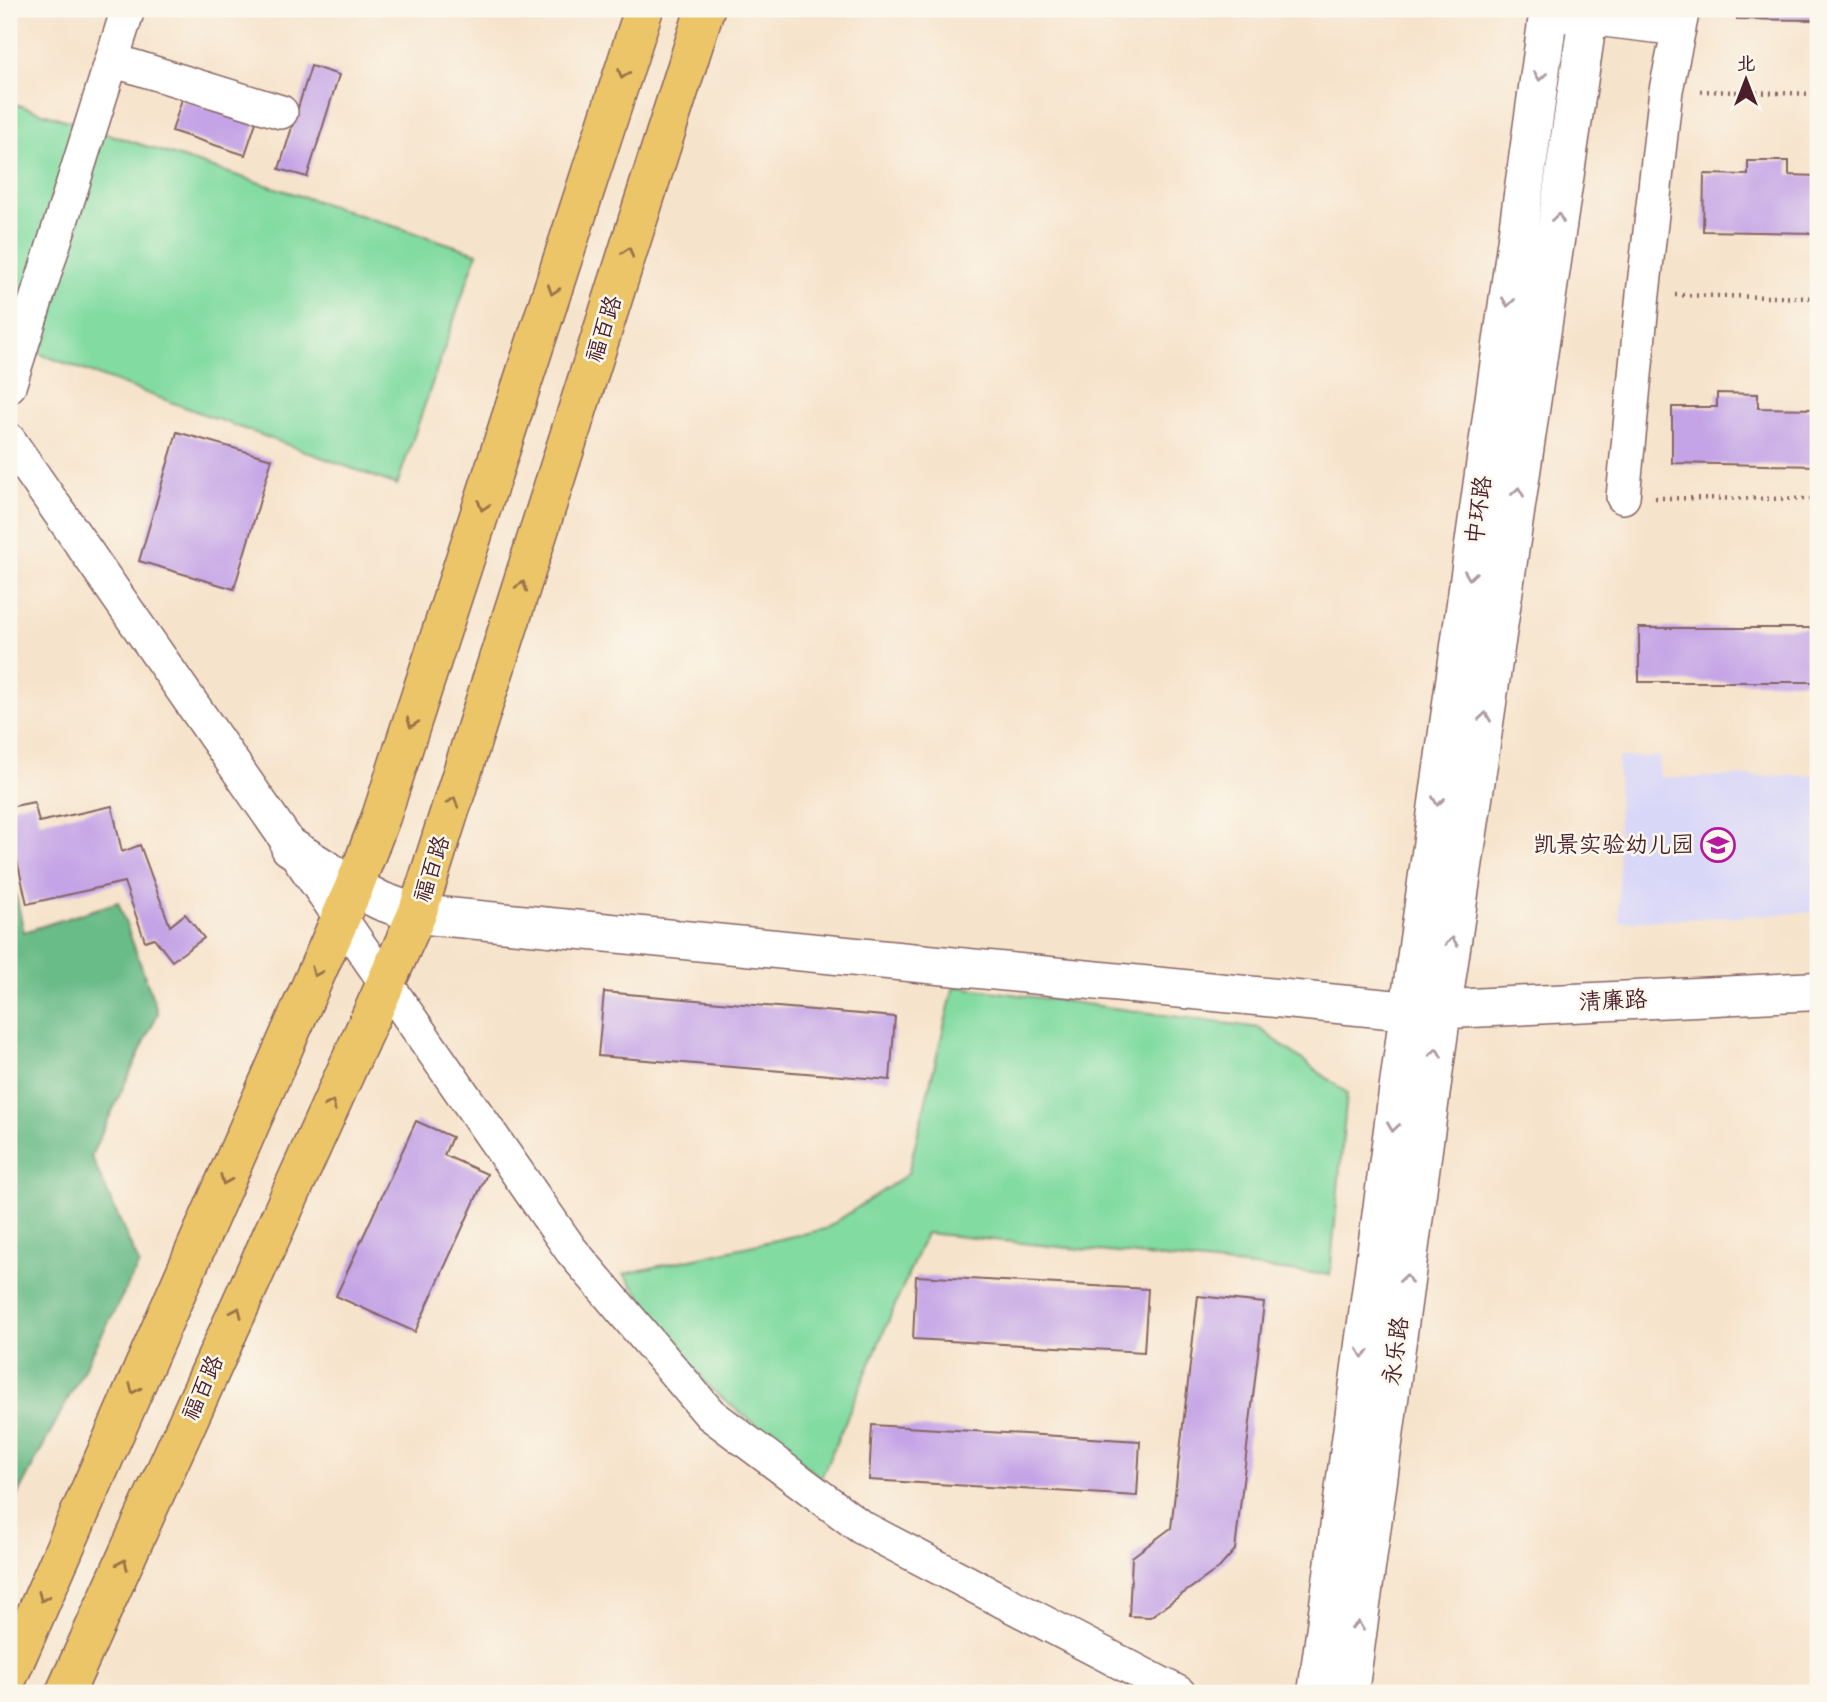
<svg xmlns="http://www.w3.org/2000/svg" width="1827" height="1702" viewBox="0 0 1827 1702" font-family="'Architects Daughter','LXGW WenKai TC',sans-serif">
  <rect width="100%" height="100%" fill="#fbf7ec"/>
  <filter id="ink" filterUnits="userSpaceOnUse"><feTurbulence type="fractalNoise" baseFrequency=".0143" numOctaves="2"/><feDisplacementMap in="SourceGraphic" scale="14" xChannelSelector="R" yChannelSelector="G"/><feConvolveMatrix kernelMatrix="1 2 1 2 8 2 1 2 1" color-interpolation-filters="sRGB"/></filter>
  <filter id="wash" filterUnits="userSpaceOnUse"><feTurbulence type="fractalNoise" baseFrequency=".00686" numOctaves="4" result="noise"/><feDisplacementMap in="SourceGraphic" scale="28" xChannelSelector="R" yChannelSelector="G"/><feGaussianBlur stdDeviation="1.57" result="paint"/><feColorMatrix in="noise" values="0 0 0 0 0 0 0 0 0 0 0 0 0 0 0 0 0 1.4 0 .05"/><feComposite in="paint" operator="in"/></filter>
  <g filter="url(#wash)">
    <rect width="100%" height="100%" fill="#f6e3cb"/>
    <path fill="#d9d7f8" d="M 1618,757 L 1659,757 L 1660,778 L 1818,775 L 1818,912 L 1619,922 Z"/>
    <path fill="#82dba1" stroke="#667d66" stroke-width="2" d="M 9,102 L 477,253 L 397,485 L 40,354 L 9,339 Z
      M 954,986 L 1259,1028 L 1347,1093 L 1330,1275 L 926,1233 L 821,1478 L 710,1388 L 624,1274 L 825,1229 L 908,1174 Z"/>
    <path fill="#69bb87" stroke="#5a6d59" stroke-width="2" d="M 9,863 L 24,932 L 118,902 L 158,1013 L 91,1156 L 139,1264 L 9,1511 Z"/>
    <g id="blocks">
      <path fill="#c4a4e6" d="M 1737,9 L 1818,9 L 1818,20 L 1737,19 Z
        M 311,66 L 339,75 L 307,177 L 279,169 Z
        M 182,99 L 256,122 L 245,155 L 172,131 Z
        M 1748,161 L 1789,161 L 1789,175 L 1818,176 L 1818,233 L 1703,231 L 1704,174 L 1748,175 Z
        M 1717,393 L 1758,394 L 1758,408 L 1818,409 L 1818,466 L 1672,463 L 1672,407 L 1717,407 Z
        M 177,432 L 272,459 L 234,589 L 139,561 Z
        M 1639,628 L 1818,628 L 1818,682 L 1639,682 Z
        M 34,802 L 39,822 L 112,806 L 122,852 L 140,845 L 170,926 L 185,914 L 204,938 L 172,961 L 154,938 L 145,941 L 124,882 L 27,904 L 9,825 L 9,807 Z
        M 604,992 L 895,1017 L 890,1080 L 598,1056 Z
        M 416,1121 L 452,1137 L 444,1155 L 487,1174 L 415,1332 L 336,1296 Z
        M 916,1276 L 1148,1289 L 1144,1352 L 913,1339 Z
        M 1198,1296 L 1264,1303 L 1235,1550 L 1219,1568 L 1150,1617 L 1129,1616 L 1132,1557 L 1171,1528 Z
        M 872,1425 L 1140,1441 L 1137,1496 L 869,1480 Z"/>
    </g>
  </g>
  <g filter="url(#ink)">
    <use href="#blocks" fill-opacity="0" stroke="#866463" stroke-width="2"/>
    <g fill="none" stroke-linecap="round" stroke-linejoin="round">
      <g stroke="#866463" stroke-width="36">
        <path id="minor" d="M 1562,15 L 1679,29
          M 112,60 L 281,112
          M 9,386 L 128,9
          M 9,440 L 571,1250 L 710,1414 L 861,1527 L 1179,1693
          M 1623,497 L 1643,294 L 1666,90 L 1683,9"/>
      </g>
      <g stroke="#866463" stroke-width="41">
        <path id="tertiary" d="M 290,847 L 354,887 L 381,901 L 417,914 L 1409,1011 L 1818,991
          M 1317,1693 L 1409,1011 L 1549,9
          M 1349,1693 L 1442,1009 L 1589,9"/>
      </g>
      <g stroke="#866463" stroke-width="41">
        <path id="primary" d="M 9,1675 L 354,887 L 381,817 L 644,9
          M 65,1693 L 417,914 L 705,9"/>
      </g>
      <path stroke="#866463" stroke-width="4.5" stroke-dasharray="2 5" stroke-linecap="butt" d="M 1700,91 L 1818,94
        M 1675,295 L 1818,298
        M 1655,498 L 1818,499"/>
      <use href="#minor" stroke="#fff" stroke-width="33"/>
      <use href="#tertiary" stroke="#fff" stroke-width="38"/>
      <use href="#primary" stroke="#ecc569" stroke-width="38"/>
    </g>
    <defs><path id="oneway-chevron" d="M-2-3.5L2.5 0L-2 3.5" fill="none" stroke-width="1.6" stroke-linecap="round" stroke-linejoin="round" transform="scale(1.75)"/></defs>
    <g stroke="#9b724a">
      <use href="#oneway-chevron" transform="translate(623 74) rotate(108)"/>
      <use href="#oneway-chevron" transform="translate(628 252) rotate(-72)"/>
      <use href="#oneway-chevron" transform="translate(553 290) rotate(108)"/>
      <use href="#oneway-chevron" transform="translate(483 506) rotate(108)"/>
      <use href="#oneway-chevron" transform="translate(522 586) rotate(-72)"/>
      <use href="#oneway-chevron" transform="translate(412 723) rotate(108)"/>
      <use href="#oneway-chevron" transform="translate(453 802) rotate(-72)"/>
      <use href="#oneway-chevron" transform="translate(316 972) rotate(114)"/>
      <use href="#oneway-chevron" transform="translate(331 1105) rotate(-66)"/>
      <use href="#oneway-chevron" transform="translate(225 1180) rotate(114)"/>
      <use href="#oneway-chevron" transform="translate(237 1312) rotate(-66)"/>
      <use href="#oneway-chevron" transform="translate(134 1389) rotate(114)"/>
      <use href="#oneway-chevron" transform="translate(123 1564) rotate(-66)"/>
      <use href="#oneway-chevron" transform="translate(43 1597) rotate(114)"/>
    </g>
    <g stroke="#ae9aa0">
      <use href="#oneway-chevron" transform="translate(1540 76) rotate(98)"/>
      <use href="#oneway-chevron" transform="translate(1558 218) rotate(-82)"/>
      <use href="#oneway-chevron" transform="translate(1508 302) rotate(98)"/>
      <use href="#oneway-chevron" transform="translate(1518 492) rotate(-82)"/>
      <use href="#oneway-chevron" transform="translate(1470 575) rotate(98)"/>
      <use href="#oneway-chevron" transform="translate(1485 717) rotate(-82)"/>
      <use href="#oneway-chevron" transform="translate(1438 801) rotate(98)"/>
      <use href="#oneway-chevron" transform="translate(1452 942) rotate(-82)"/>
      <use href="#oneway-chevron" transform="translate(1436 1053) rotate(-82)"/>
      <use href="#oneway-chevron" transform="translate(1393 1127) rotate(98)"/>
      <use href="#oneway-chevron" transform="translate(1406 1279) rotate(-82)"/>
      <use href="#oneway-chevron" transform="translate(1363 1353) rotate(98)"/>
      <use href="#oneway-chevron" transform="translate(1358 1626) rotate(-82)"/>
    </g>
  </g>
  <defs>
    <g id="school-ring" transform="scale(1.75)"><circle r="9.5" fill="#fbf7ec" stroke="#b5179e" stroke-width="1.5"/><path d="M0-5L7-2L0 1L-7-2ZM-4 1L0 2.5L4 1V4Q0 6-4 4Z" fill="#b5179e"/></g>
  </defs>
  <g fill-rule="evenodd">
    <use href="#school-ring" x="1718" y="845"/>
  </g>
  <g text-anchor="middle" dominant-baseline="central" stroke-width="5" stroke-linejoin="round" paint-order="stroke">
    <g font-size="23" fill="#4a1f2b" stroke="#fbf7ec">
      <text transform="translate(604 329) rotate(-72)">福百路</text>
      <text transform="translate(1479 510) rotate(-82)">中环路</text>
      <text transform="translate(432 869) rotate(-72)">福百路</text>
      <text transform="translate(1613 1001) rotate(-3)">清廉路</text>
      <text transform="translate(1396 1351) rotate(-82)">永乐路</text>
      <text transform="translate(203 1388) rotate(-66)">福百路</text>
    </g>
    <g font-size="23" fill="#4a1f2b" stroke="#fbf7ec" text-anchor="end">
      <text x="1694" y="845">凯景实验幼儿园</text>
    </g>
  </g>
  <rect width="1827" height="1702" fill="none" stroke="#fbf7ec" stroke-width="35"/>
  <g transform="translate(1746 80)" stroke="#fbf7ec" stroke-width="5" paint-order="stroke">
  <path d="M0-5L12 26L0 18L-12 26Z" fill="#4a1f2b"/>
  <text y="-10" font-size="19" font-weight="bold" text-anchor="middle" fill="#4a1f2b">北</text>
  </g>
</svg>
